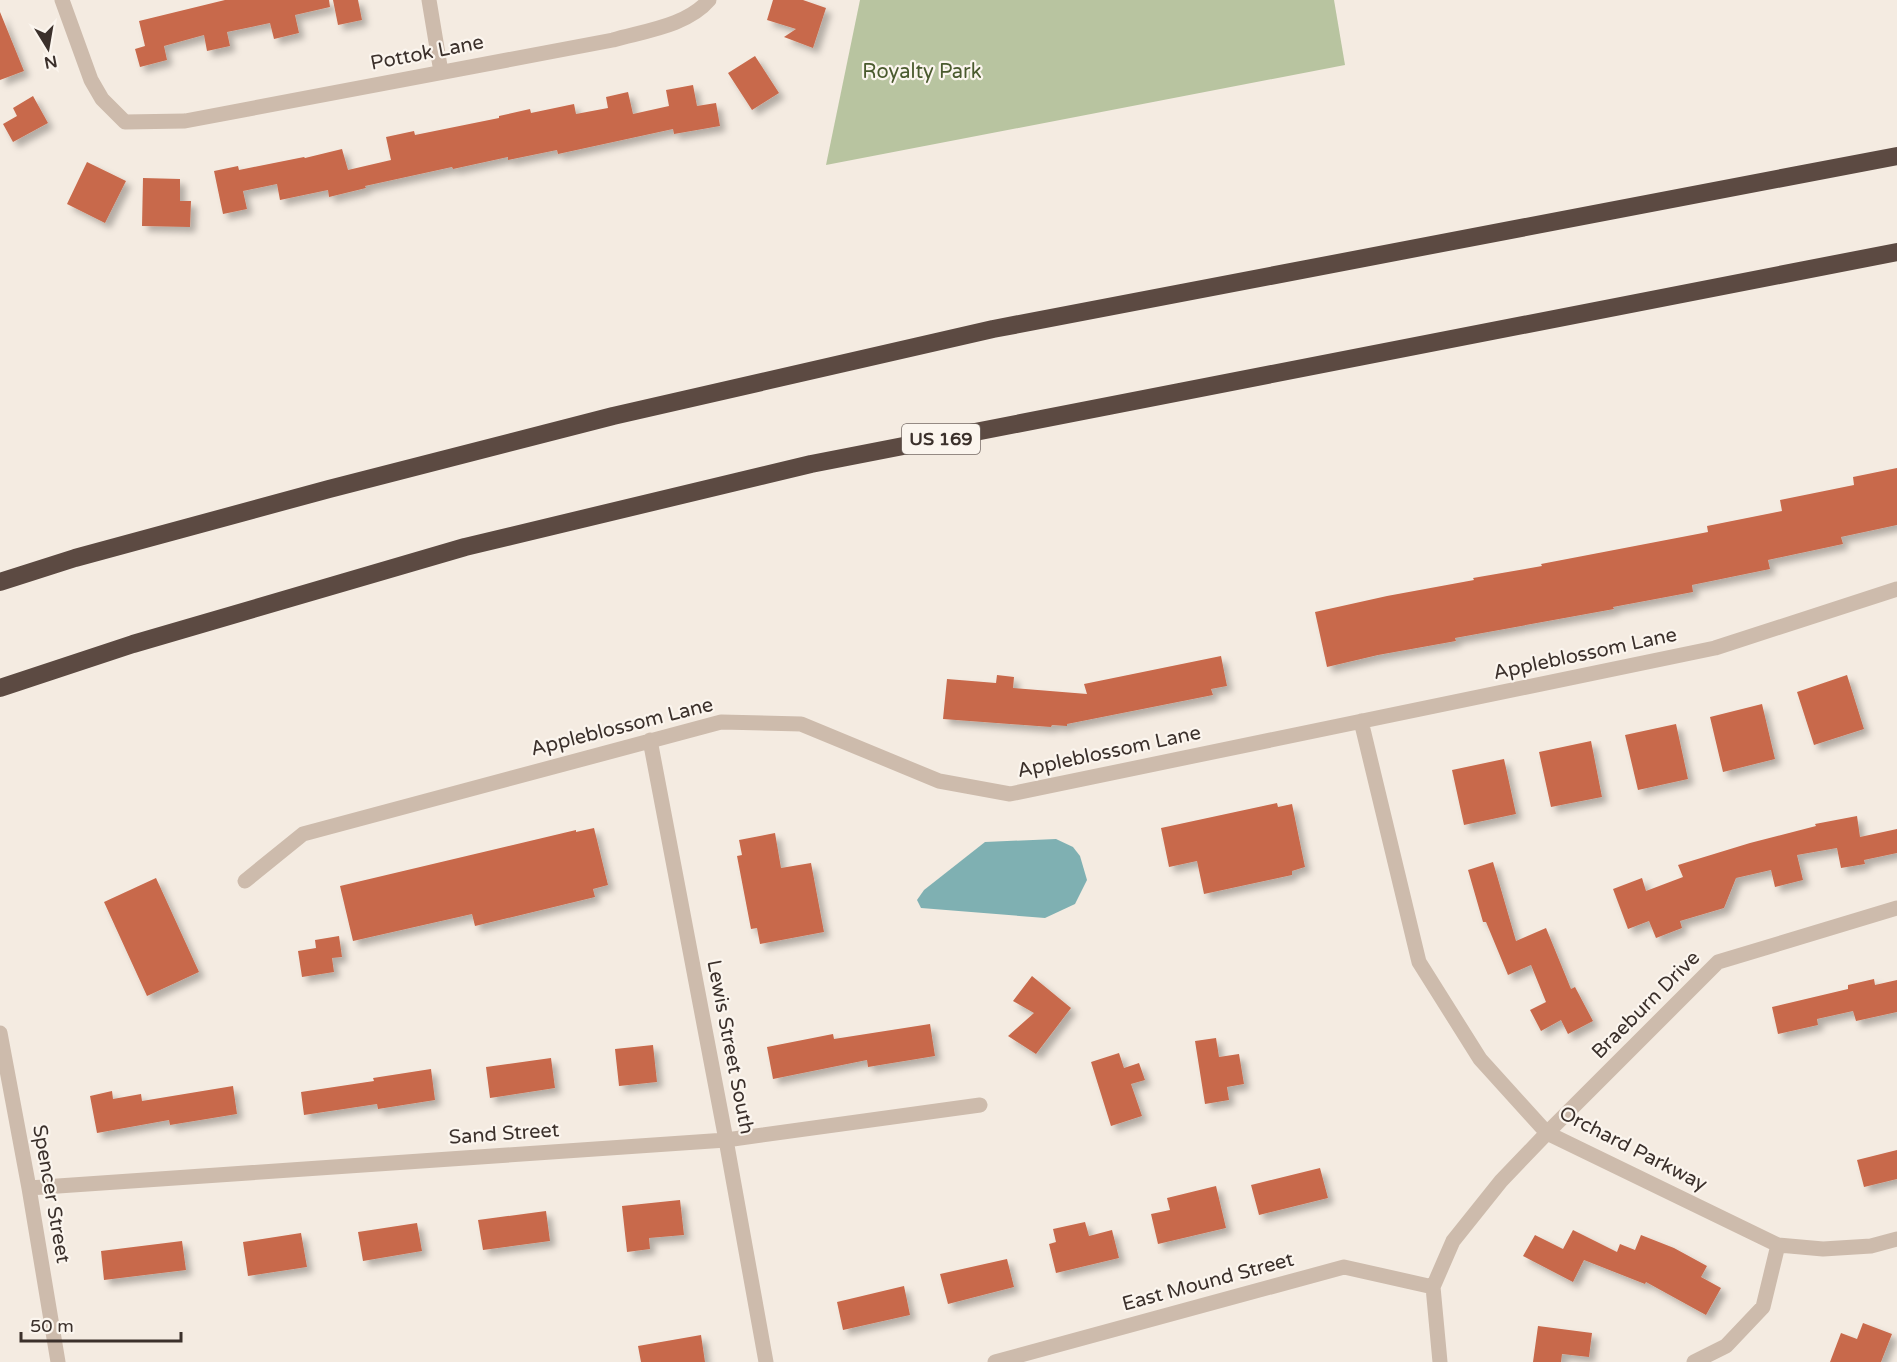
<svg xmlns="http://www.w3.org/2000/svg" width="1897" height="1362" viewBox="0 0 1897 1362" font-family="'Varela Round',sans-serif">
  <defs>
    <filter id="shadow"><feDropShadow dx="5.5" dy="5.5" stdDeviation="3" flood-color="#0004"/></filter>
  </defs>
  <rect width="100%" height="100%" fill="#f4ebe1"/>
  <path fill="#b8c4a0" d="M 860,0 L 1334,0 L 1345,65 L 826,165 Z"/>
  <path fill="#7fb0b2" d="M 1056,839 L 1073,847 L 1080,856 L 1087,880 L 1075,904 L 1045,918 L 921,908 L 917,900 L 924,890 L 985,842 Z"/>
  <path fill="#c8694b" filter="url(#shadow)" d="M 225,0 L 329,0 L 330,7 L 295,15 L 299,33 L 274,39 L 270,23 L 227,32 L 230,46 L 207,51 L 204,35 L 164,46 L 167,60 L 140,67 L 135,49 L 145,46 L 139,21 Z
    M 333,0 L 358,0 L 362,20 L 338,25 Z
    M 773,0 L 803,0 L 826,8 L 813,48 L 784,37 L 796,29 L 767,20 Z
    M 0,12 L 24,71 L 0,80 Z
    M 755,56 L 779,93 L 752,110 L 728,73 Z
    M 693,85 L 697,106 L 716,103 L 720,126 L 674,134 L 673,129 L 558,154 L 557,150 L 508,160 L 508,157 L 453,169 L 452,167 L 365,186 L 366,188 L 329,197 L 328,190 L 280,200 L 277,184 L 243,191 L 247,209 L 223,214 L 214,171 L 238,166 L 239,170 L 304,157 L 305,158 L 342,149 L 348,170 L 391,160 L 386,137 L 414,131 L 415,135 L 499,118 L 499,116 L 530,109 L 531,113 L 574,104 L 576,114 L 608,108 L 606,97 L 628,92 L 633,114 L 669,106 L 666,90 Z
    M 33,96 L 48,123 L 13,142 L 3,124 L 17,116 L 13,108 Z
    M 87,162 L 126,181 L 105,223 L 67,204 Z
    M 143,178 L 180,179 L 180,201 L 191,201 L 190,227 L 142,226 Z
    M 1897,468 L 1897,525 L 1841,537 L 1843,544 L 1768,560 L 1770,569 L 1692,585 L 1693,592 L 1613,607 L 1614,609 L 1455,638 L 1456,641 L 1378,655 L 1327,667 L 1315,612 L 1387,596 L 1474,580 L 1473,578 L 1542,566 L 1541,564 L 1708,532 L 1707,526 L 1782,511 L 1780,500 L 1854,485 L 1853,477 Z
    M 1221,656 L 1227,686 L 1211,689 L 1213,695 L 1067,724 L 1067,726 L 1052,725 L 1051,727 L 943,719 L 947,679 L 996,683 L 997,675 L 1014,677 L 1013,688 L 1087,694 L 1084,684 Z
    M 1847,675 L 1864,729 L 1814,745 L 1797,692 Z
    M 1762,704 L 1775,759 L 1723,772 L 1710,717 Z
    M 1676,724 L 1688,779 L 1638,790 L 1625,735 Z
    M 1591,741 L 1602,797 L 1551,807 L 1539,752 Z
    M 1504,759 L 1516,814 L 1464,825 L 1452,770 Z
    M 1277,803 L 1278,807 L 1292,804 L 1305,867 L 1292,871 L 1292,875 L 1204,894 L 1197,861 L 1169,867 L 1161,828 Z
    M 1857,816 L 1860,837 L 1897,829 L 1897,853 L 1864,860 L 1865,864 L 1841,868 L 1837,848 L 1797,855 L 1803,880 L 1775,887 L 1771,870 L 1736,878 L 1724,908 L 1680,921 L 1682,928 L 1656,938 L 1649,921 L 1628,929 L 1613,889 L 1642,878 L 1646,891 L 1683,877 L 1678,865 L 1750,843 L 1816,826 L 1815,824 Z
    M 594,828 L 608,885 L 593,889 L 595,897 L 475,926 L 472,914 L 353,941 L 340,886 L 576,830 L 576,832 Z
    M 775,833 L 781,868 L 811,863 L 824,932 L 760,944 L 757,928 L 751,929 L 737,856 L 742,855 L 739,840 Z
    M 1493,862 L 1516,941 L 1546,928 L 1571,989 L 1575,987 L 1593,1021 L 1568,1034 L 1561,1020 L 1541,1031 L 1530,1010 L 1546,1002 L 1531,965 L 1508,975 L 1486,922 L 1483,922 L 1468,870 Z
    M 156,878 L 199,972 L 147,996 L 104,902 Z
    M 339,936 L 342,957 L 332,958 L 334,972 L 302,977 L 298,951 L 316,948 L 315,940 Z
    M 1032,976 L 1071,1008 L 1036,1054 L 1008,1036 L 1034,1013 L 1013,1001 Z
    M 1874,979 L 1875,985 L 1897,980 L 1897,1012 L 1856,1021 L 1853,1011 L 1817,1019 L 1818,1025 L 1778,1034 L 1772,1007 L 1848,989 L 1848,985 Z
    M 930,1024 L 935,1056 L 868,1067 L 867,1060 L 773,1079 L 767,1047 L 833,1034 L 834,1039 Z
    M 1216,1038 L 1219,1057 L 1239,1054 L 1244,1084 L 1227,1087 L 1229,1100 L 1205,1104 L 1195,1041 Z
    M 653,1045 L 657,1082 L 619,1086 L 615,1049 Z
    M 1119,1053 L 1124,1068 L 1139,1063 L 1145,1080 L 1131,1084 L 1142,1116 L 1111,1126 L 1091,1062 Z
    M 551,1058 L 555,1088 L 490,1098 L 486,1067 Z
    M 431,1069 L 435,1100 L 378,1109 L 377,1104 L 304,1115 L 301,1092 L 374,1081 L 373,1078 Z
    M 233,1086 L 237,1114 L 170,1125 L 169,1120 L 97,1133 L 90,1096 L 112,1091 L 113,1099 L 141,1094 L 142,1101 Z
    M 1897,1150 L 1897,1179 L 1864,1187 L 1857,1160 Z
    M 1320,1168 L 1328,1198 L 1259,1215 L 1251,1185 Z
    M 1216,1186 L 1226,1228 L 1158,1244 L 1151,1214 L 1170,1210 L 1167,1198 Z
    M 680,1200 L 684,1235 L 649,1238 L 650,1249 L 627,1252 L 622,1206 Z
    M 546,1211 L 550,1241 L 483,1250 L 478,1220 Z
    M 1085,1222 L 1089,1236 L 1112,1230 L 1119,1258 L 1056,1273 L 1049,1244 L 1056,1242 L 1053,1229 Z
    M 417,1223 L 422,1251 L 363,1261 L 358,1232 Z
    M 1573,1230 L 1617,1252 L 1620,1244 L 1635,1250 L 1641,1235 L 1674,1248 L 1707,1266 L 1701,1277 L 1721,1288 L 1706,1315 L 1646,1282 L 1645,1284 L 1584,1260 L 1573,1282 L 1523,1256 L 1535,1235 L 1563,1249 Z
    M 301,1233 L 307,1267 L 248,1276 L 243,1242 Z
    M 182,1241 L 186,1270 L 104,1280 L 101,1251 Z
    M 1007,1259 L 1014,1287 L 948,1304 L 940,1274 Z
    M 904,1286 L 910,1315 L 843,1330 L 837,1302 Z
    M 1863,1323 L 1892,1334 L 1881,1362 L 1830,1362 L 1841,1333 L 1857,1339 Z
    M 1538,1326 L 1592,1333 L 1589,1357 L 1562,1354 L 1561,1362 L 1533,1362 Z
    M 701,1335 L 705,1362 L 641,1362 L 638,1346 Z"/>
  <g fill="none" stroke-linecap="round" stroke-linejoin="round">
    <path stroke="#cdbbac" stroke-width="15" d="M 62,0 L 91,80 L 102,99 L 125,122 L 185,121 L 613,40 C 644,31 687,26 709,0
      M 429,0 L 441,72
      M 1361,721 L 1419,962 L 1480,1059 L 1547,1133 L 1778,1245 L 1823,1249 L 1871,1246 L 1897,1239
      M 650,740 L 726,1140 L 766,1362
      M 245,881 L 303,834 L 721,722 L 801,724 L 939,781 L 1010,794 L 1715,648 L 1897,589
      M 0,1033 L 29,1188 L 58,1362
      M 29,1188 L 726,1140 L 980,1105
      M 995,1362 L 1344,1267 L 1433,1287
      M 1440,1362 L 1433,1287 L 1453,1241 L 1501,1181 L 1547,1133 L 1718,962 L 1897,908
      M 1694,1362 L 1726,1346 L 1763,1307 L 1778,1245"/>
    <path stroke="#5c4a42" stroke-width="18" d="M 0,582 L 75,558 L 329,489 L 613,416 L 993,329 L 1897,156
      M 0,688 L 133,644 L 465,547 L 811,464 L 1897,252"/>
  </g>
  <g text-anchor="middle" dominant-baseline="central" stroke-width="4.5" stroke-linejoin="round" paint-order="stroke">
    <rect fill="#fbf5ee" stroke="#756b66" stroke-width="1.5" x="902" y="424" width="78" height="30" rx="4.5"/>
    <g font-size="18" font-weight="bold" fill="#3b302b">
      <text x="941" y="439">US 169</text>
    </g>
    <g font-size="20" fill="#3b302b" stroke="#fbf5ee">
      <text transform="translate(427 53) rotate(-11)">Pottok Lane</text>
      <text transform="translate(1585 654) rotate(-12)">Appleblossom Lane</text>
      <text transform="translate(622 727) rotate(-14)">Appleblossom Lane</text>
      <text transform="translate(1109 752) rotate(-12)">Appleblossom Lane</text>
      <text transform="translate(1646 1005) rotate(-45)">Braeburn Drive</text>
      <text transform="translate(730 1047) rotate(79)">Lewis Street South</text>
      <text transform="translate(504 1134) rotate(-4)">Sand Street</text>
      <text transform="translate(1633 1149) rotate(27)">Orchard Parkway</text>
      <text transform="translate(51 1194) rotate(80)">Spencer Street</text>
      <text transform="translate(1208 1282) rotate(-15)">East Mound Street</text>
    </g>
    <g font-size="20" fill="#4a5a2e" stroke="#fbf5ee">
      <text x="922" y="72">Royalty Park</text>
    </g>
  </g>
  <g transform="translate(48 48) rotate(169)" stroke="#fbf5ee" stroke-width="4.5" paint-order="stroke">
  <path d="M0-4.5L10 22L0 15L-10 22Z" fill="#3b302b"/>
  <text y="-9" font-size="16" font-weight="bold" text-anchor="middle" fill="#3b302b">N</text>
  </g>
  <path d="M21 1332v9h160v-9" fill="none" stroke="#3b302b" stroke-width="3"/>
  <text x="30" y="1332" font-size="18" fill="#3b302b" stroke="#fbf5ee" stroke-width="4.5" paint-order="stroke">50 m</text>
</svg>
